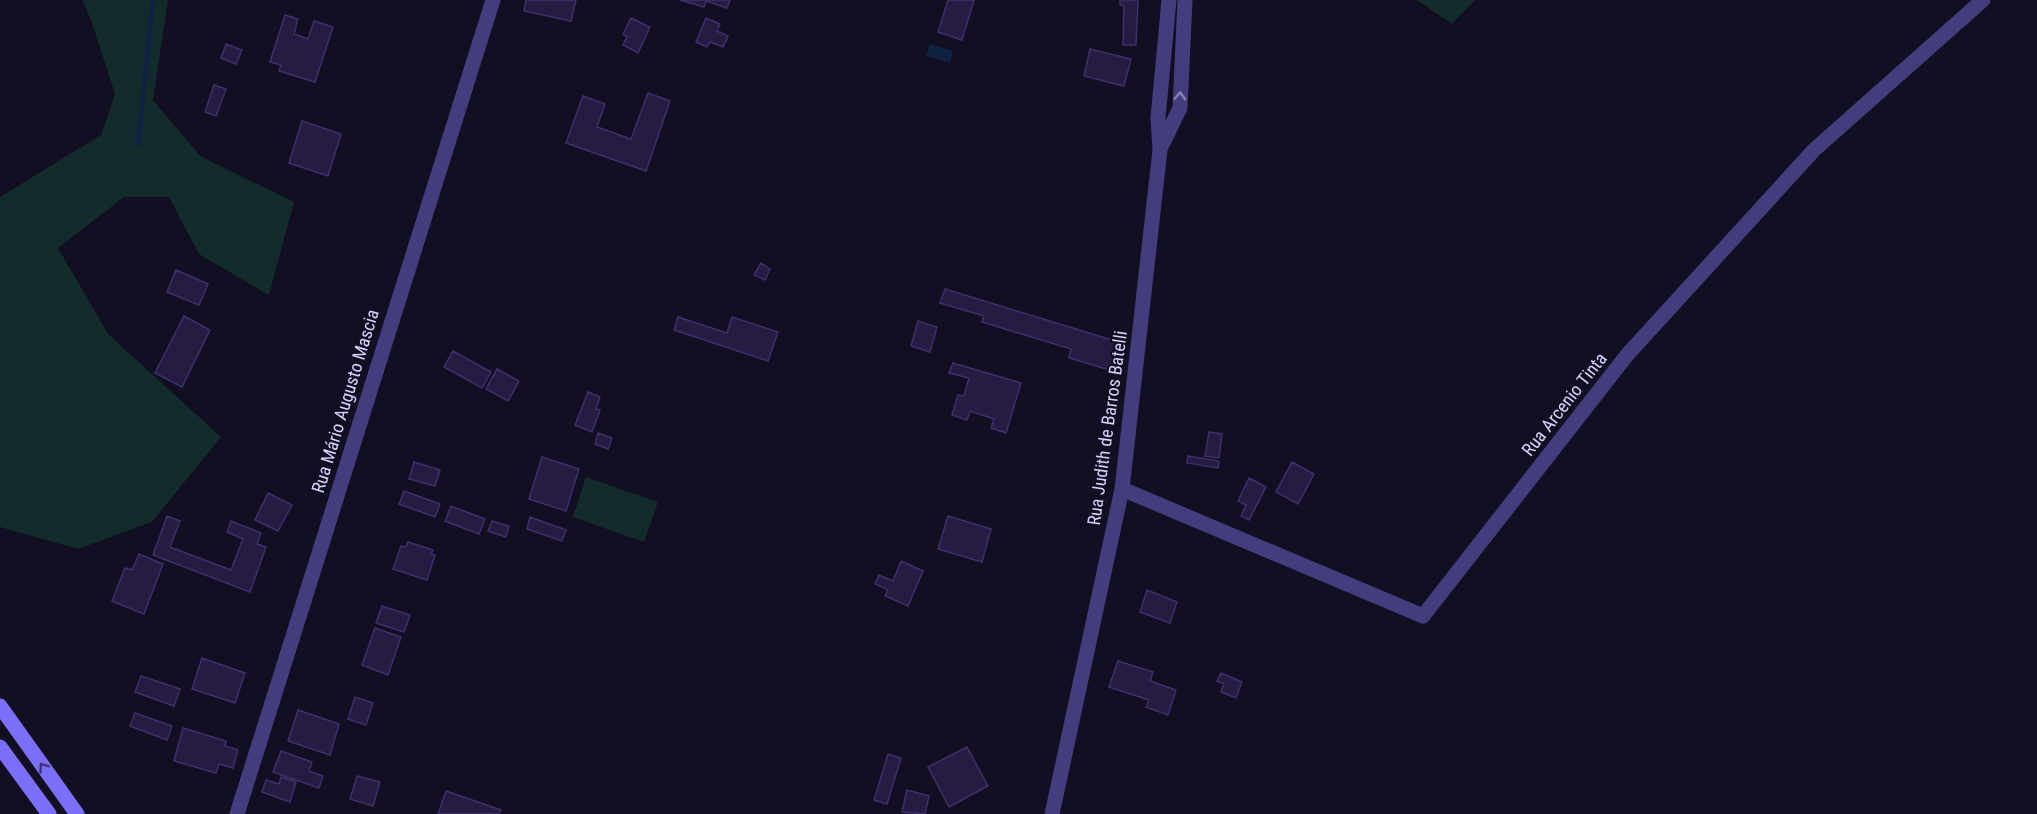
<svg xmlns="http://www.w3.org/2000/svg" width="2037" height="814" viewBox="0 0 2037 814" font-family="'Roboto Condensed',sans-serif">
  <rect width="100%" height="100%" fill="#130f22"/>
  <path fill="#122b2b" d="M 82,0 L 168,0 L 153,100 L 200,156 L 294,202 L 269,295 L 199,254 L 169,197 L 124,197 L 58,248 L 108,334 L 221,437 L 152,522 L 78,549 L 0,527 L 0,197 L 101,135 L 115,94 L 91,20 Z
    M 1417,0 L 1475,0 L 1452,24 Z
    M 586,477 L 658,502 L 644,542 L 573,517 Z"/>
  <path fill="#102144" d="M 930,44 L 953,51 L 950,63 L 926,56 Z"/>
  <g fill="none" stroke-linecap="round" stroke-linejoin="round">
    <path stroke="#102144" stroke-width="4.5" d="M 138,145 L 153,0"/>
  </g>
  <path fill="#261c42" stroke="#3f2f6c" stroke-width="1.5" d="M 526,0 L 576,0 L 571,21 L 524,11 Z
    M 680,0 L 730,0 L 727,8 L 706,1 L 704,7 Z
    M 948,0 L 974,0 L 962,40 L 938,32 Z
    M 1120,0 L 1138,0 L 1136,45 L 1123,45 L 1124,6 L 1120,5 Z
    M 285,15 L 298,19 L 294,34 L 308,39 L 314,21 L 333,27 L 315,82 L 279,71 L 281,65 L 270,62 Z
    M 631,18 L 650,27 L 638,53 L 623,45 L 627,37 L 623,34 Z
    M 706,18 L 720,24 L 717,31 L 728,36 L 723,47 L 710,42 L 707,47 L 696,42 Z
    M 226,44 L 242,50 L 236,64 L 221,58 Z
    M 1090,49 L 1131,59 L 1124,86 L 1084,76 Z
    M 214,85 L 226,89 L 216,116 L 205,112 Z
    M 648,93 L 670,101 L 646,171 L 566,143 L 583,96 L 605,104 L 597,127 L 631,139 Z
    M 302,121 L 341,134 L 328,176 L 289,163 Z
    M 761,263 L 770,269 L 765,280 L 754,275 Z
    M 176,270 L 208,284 L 199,305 L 167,292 Z
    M 945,289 L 1122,343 L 1113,371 L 1069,358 L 1071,349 L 982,322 L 984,316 L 940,303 Z
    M 184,316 L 210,330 L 182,387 L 155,373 Z
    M 678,317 L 727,333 L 732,317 L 778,332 L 768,361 L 674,330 Z
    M 918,321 L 937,327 L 930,352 L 911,346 Z
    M 453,351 L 491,372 L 482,388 L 444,367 Z
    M 953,363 L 1021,383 L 1006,433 L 991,428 L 994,419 L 970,411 L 967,420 L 952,415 L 958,395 L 964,396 L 969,378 L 949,373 Z
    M 497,369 L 519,381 L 508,401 L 486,389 Z
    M 588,392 L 600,397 L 596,409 L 600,410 L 592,432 L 575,425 Z
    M 1209,432 L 1222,434 L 1219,458 L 1205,456 Z
    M 598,433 L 612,438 L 608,449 L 595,444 Z
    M 1188,456 L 1219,461 L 1218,468 L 1187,463 Z
    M 542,457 L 579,469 L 566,511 L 529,499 Z
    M 414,462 L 440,470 L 435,486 L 409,479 Z
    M 1292,462 L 1314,474 L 1298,504 L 1276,492 Z
    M 1249,478 L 1266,487 L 1249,520 L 1241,516 L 1246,505 L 1238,501 Z
    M 404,491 L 440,504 L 435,517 L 399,504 Z
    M 268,493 L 292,505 L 278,531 L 255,520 Z
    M 451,506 L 485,519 L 479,534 L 445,521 Z
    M 167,516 L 180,521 L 170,547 L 231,570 L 243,539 L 227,532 L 231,521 L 261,533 L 257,544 L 266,547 L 250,592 L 153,555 Z
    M 948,516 L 991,529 L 982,562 L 938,549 Z
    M 530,517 L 566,530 L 562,541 L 527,529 Z
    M 492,521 L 509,526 L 506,537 L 488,531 Z
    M 408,542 L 433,550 L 431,554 L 435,555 L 427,580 L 393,569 L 401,546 L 406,547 Z
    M 139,554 L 163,564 L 144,614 L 112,601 L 125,568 L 132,570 Z
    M 901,561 L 923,571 L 908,606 L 885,596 L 888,590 L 875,584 L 879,575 L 893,581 Z
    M 1147,590 L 1177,602 L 1170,623 L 1140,612 Z
    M 382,606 L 410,615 L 404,632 L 376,623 Z
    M 375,628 L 401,637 L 388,675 L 362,665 Z
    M 202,658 L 245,673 L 235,703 L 192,689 Z
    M 1118,661 L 1153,672 L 1150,681 L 1176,690 L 1168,715 L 1146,707 L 1149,700 L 1109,687 Z
    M 1221,673 L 1242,682 L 1236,698 L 1221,692 L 1224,684 L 1217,681 Z
    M 141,676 L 180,689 L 174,706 L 135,692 Z
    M 355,697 L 373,703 L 366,725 L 348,719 Z
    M 298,710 L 339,724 L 330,755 L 288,741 Z
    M 135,713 L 172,726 L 167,740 L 130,726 Z
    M 183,728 L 226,741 L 225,746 L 238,750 L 233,768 L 219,764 L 216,773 L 174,761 Z
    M 967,747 L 988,786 L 949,807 L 928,767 Z
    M 281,751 L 312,762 L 309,771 L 323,776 L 319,788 L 273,772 Z
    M 888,754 L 901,758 L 887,804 L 874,800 Z
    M 357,776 L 380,782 L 373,806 L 350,799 Z
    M 281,777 L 296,782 L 290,802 L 262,792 L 266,780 L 279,784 Z
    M 907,790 L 929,796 L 925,814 L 902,812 Z
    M 446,791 L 501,810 L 499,814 L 438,814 Z"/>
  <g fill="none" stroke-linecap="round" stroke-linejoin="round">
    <path stroke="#433d7e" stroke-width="15" d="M 1161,147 L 1180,108 L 1185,0
      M 1122,489 L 1423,616 L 1627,355 L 1814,150 L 1983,0
      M 237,814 L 493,0
      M 1052,814 L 1122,489 L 1160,150 L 1158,118 L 1169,0"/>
    <path stroke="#7b6ff7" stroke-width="15" d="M 0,706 L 77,814
      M 0,747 L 49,814"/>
  </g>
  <defs><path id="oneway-chevron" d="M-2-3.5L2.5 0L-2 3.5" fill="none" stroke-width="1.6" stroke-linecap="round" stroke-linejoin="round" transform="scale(1.5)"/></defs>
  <use stroke="#8780b7" href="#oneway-chevron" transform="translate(1180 96) rotate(-87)"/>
  <use stroke="#3d3577" href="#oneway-chevron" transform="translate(43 767) rotate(-126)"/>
  <g text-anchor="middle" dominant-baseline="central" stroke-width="4.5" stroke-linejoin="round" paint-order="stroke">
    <g font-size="18" fill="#dad2fd" stroke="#130f22">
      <text transform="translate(345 401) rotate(-73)">Rua Mário Augusto Mascia</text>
      <text transform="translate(1564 404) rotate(-52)">Rua Arcenio Tinta</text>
      <text transform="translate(1107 428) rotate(-82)">Rua Judith de Barros Batelli</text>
    </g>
  </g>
</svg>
